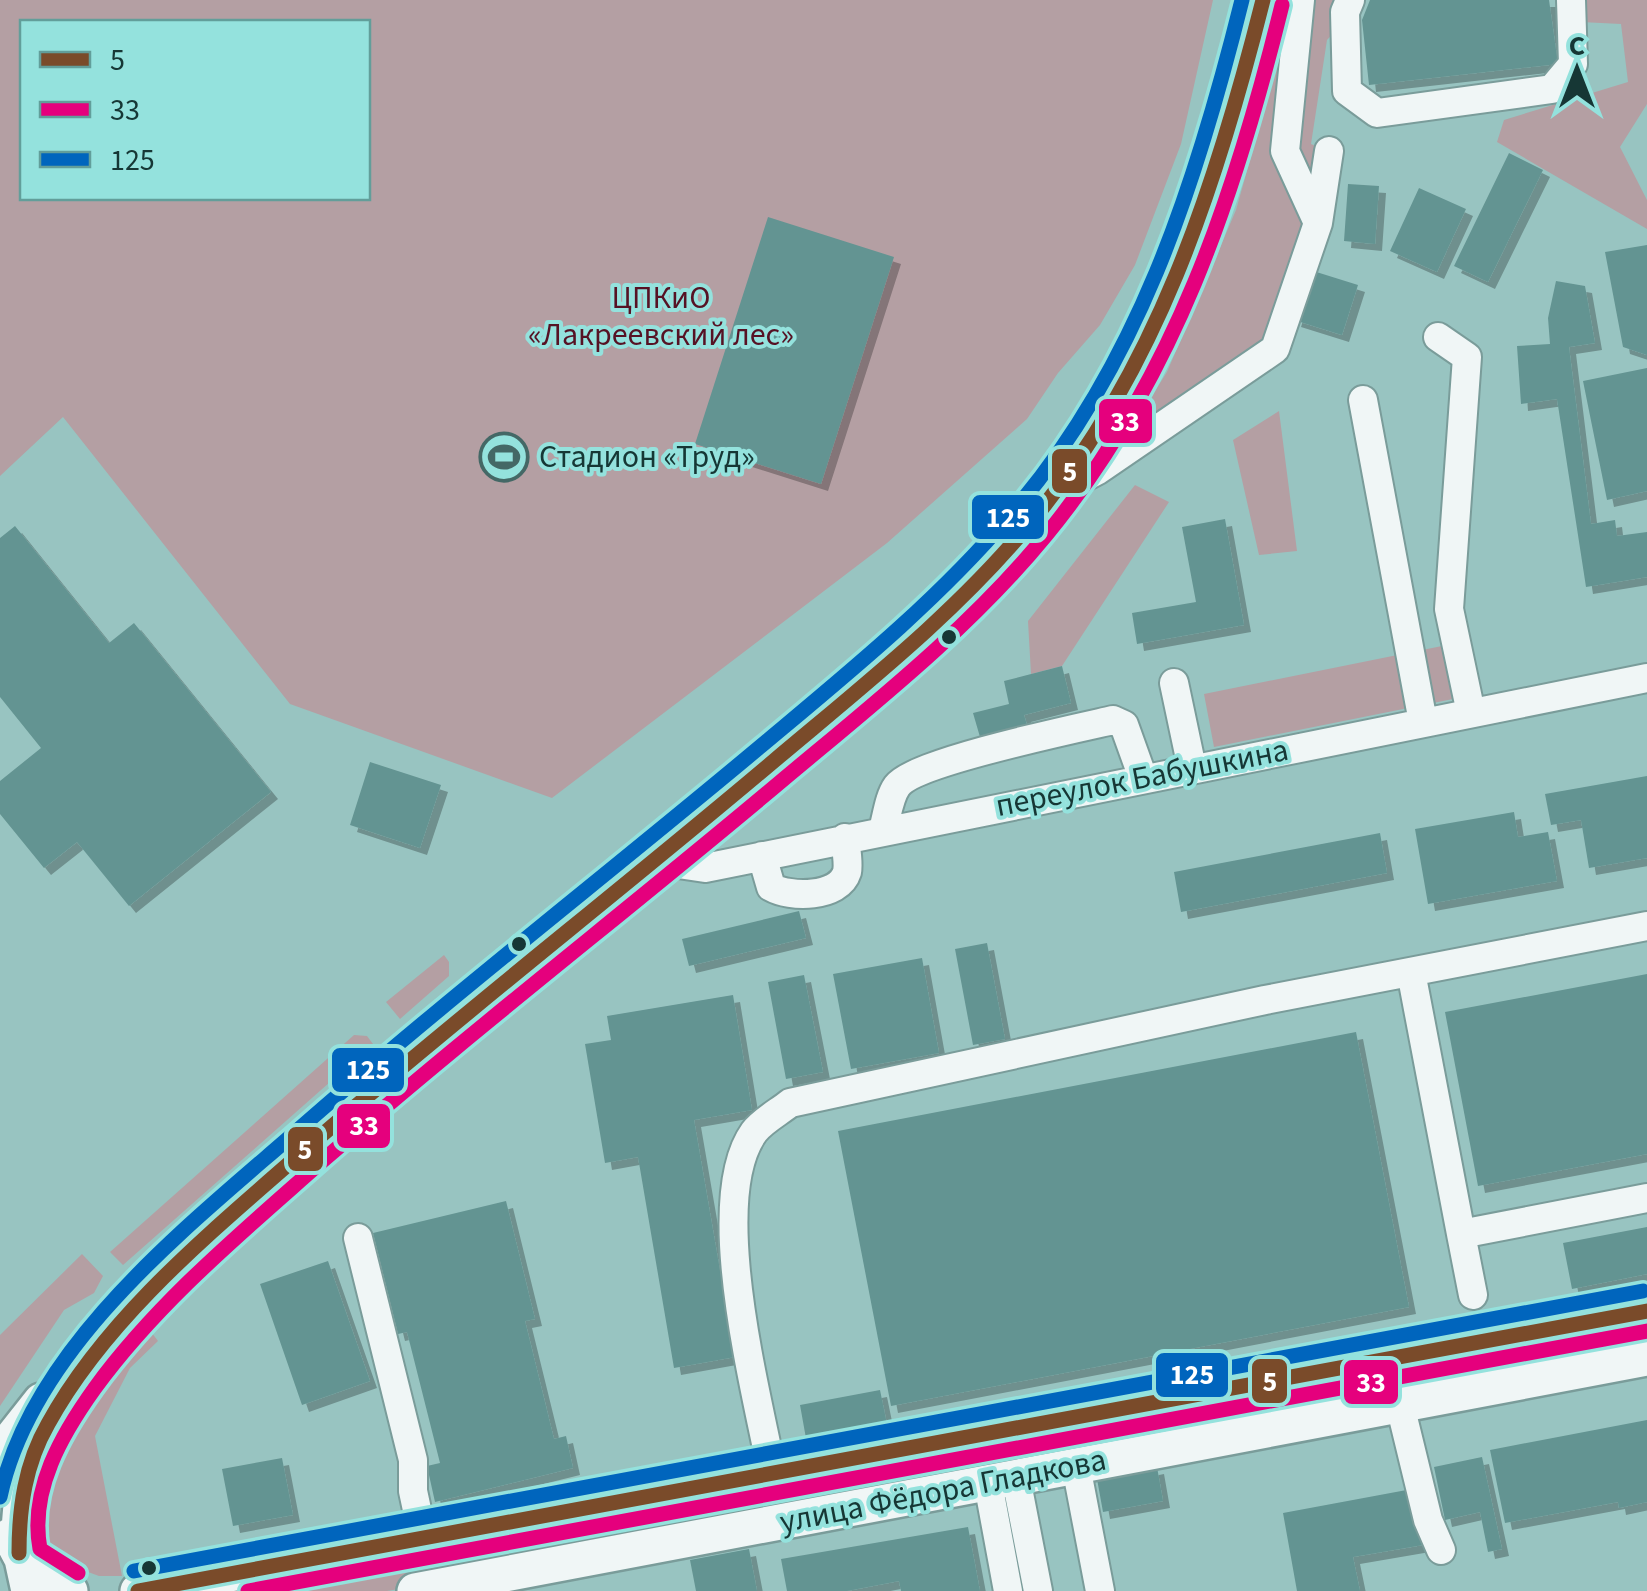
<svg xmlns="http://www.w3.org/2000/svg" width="1647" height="1591" viewBox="0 0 1647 1591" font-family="'Source Sans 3',sans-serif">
  <defs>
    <filter id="shadow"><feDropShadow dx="7" dy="7" stdDeviation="0" flood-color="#0004"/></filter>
  </defs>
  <rect width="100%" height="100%" fill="#98c4c1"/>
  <path fill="#b49fa3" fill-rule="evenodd" d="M 0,0 L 1213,0 L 1181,144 L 1135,265 L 1100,325 L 1058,373 L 1027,419 L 887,543 L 552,798 L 290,704 L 63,417 L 0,476 ZM 22,22 L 368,22 L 368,198 L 22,198 Z
    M 1308,0 L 1333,0 L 1336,30 L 1327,40 L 1311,144 L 1320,148 L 1318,192 L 1291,145 Z
    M 1577,0 L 1647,0 L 1647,104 L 1620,147 L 1647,200 L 1647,229 L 1497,142 L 1504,120 L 1628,82 L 1621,24 L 1581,22 Z
    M 1293,7 L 1272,147 L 1302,216 L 1301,237 L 1269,339 L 1121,445 L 1167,372 L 1236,210 Z
    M 1279,411 L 1297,551 L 1259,555 L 1233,440 Z
    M 1135,485 L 1169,502 L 1062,666 L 1031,674 L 1028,621 Z
    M 1442,646 L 1453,699 L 1214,747 L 1204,694 Z
    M 444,955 L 449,962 L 449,976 L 400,1019 L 386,1002 Z
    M 354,1035 L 367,1036 L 373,1044 L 123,1265 L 110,1252 Z
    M 82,1254 L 103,1276 L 94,1293 L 64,1310 L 0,1406 L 0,1335 Z
    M 142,1320 L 158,1341 L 130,1368 L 95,1436 L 122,1576 L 99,1576 L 69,1565 L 44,1543 L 35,1522 L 48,1438 Z
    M 1647,1321 L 1647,1352 L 796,1505 L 796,1484 Z
    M 758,1489 L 766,1508 L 481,1568 L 476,1558 L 479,1543 L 489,1552 L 655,1518 L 658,1504 Z
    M 414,1555 L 424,1573 L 416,1586 L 387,1591 L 227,1591 Z"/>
  <path fill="#649492" filter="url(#shadow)" d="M 1370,0 L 1549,0 L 1558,64 L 1369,85 L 1362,20 Z
    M 1509,153 L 1543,170 L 1488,282 L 1454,266 Z
    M 1348,184 L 1379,186 L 1375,244 L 1344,241 Z
    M 1419,188 L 1466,209 L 1437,272 L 1390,251 Z
    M 768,217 L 894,257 L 821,484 L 695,444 Z
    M 1647,245 L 1647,355 L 1623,347 L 1605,252 Z
    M 1310,270 L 1358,285 L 1342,335 L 1294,320 Z
    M 1556,281 L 1585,286 L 1595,343 L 1569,347 L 1591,524 L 1615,520 L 1617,536 L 1647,532 L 1647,577 L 1586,587 L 1557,399 L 1521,404 L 1517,346 L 1550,344 L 1548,318 Z
    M 1647,368 L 1647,491 L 1607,500 L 1583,381 Z
    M 1225,519 L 1244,625 L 1137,644 L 1132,613 L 1196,602 L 1182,527 Z
    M 15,526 L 109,643 L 134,623 L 271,792 L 129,906 L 77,842 L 44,868 L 0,814 L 0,781 L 41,748 L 0,697 L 0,538 Z
    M 1062,666 L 1071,703 L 1024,715 L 1027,725 L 980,737 L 973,713 L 1009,704 L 1004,681 Z
    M 370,762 L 441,785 L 420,848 L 350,825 Z
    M 1647,776 L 1647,858 L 1589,868 L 1581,820 L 1551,825 L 1545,794 Z
    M 1514,812 L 1518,837 L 1548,832 L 1557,881 L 1428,904 L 1415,829 Z
    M 1380,833 L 1387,873 L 1181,912 L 1174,872 Z
    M 799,911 L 806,938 L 689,966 L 682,939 Z
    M 987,943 L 1005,1039 L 973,1045 L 955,949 Z
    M 922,958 L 939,1053 L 851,1069 L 833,974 Z
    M 1647,974 L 1647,1154 L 1478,1186 L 1445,1012 Z
    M 804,975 L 823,1072 L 786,1079 L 768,982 Z
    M 733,995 L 752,1110 L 694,1120 L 735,1357 L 674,1368 L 638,1157 L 605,1163 L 585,1044 L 611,1040 L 607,1016 Z
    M 1356,1032 L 1409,1307 L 891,1406 L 838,1131 Z
    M 506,1201 L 535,1319 L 525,1321 L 554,1439 L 566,1436 L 573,1468 L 435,1502 L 427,1466 L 440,1463 L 407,1332 L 398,1334 L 373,1233 Z
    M 1647,1227 L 1647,1274 L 1572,1289 L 1563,1243 Z
    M 328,1261 L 370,1381 L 302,1405 L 260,1284 Z
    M 880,1390 L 888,1429 L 807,1444 L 800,1405 Z
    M 1647,1420 L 1647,1502 L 1619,1508 L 1618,1502 L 1505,1523 L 1490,1450 Z
    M 1482,1457 L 1502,1549 L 1488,1552 L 1480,1512 L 1445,1520 L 1434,1467 Z
    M 282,1458 L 293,1515 L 233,1526 L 222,1469 Z
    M 1157,1467 L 1163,1501 L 1103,1512 L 1097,1479 Z
    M 1412,1489 L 1423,1545 L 1353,1557 L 1360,1591 L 1297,1591 L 1283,1513 Z
    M 968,1527 L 980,1591 L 901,1591 L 899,1581 L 847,1591 L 787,1591 L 781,1559 Z
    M 749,1549 L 757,1591 L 696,1591 L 690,1560 Z"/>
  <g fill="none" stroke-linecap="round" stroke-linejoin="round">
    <g stroke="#7a9c9a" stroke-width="32">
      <path id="minor" d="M 1300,0 L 1285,151 L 1318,223
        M 1350,0 L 1345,12 L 1347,91 L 1377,113 L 1552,89 L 1573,64 L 1571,0
        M 1438,337 L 1467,357 L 1449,609 L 1471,713
        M 1363,400 L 1423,722
        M 1056,492 L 1098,470 L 1275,349 L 1318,223 L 1329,151
        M 1174,683 L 1192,768
        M 883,830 C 887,816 889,797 897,786 C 915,762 1078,728 1113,720 L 1124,725 L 1143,778
        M 762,856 L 771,887 C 790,898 839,898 847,872 C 849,863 846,849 845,838
        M 658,861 L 705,868 L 1647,678
        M 1411,972 L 1461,1234 L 1647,1198
        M 1461,1234 L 1473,1295
        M 358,1238 L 413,1460 L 413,1491 L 423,1538
        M 1400,1405 L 1428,1520 L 1441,1550
        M 1076,1466 L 1100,1591
        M 772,1473 C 757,1393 705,1200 754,1132 C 762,1121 779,1112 790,1103 L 1265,1000 L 1647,926
        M 1016,1478 L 1038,1591
        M 988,1483 L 1008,1591"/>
    </g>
    <g stroke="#7a9c9a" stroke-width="40">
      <path id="major" d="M 0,1453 L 41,1401
        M 10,1536 L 22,1559 L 29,1591
        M 19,1553 C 17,1500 28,1452 58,1407 C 118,1317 204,1240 284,1168 C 450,1020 629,885 799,740 C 890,663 985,585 1057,490 C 1166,347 1222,173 1263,0
        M 22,1559 L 44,1579 L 70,1591
        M 138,1591 L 1647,1311
        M 415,1591 L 1647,1358"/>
    </g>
    <use href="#minor" stroke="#f0f6f6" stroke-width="28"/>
    <use href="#major" stroke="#f0f6f6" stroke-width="35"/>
    <g stroke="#94e2dd" stroke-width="22">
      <path id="bus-1" d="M 19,1553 C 19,1508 25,1464 48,1424 C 106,1318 210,1233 300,1154 C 455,1019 618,893 775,760 C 864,685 957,612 1031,522 C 1156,372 1216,187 1263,0
        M 138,1591 L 1647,1311"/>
    </g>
    <g stroke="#94e2dd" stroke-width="22">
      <path id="bus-2" d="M 78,1573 L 40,1549 C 29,1490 62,1434 95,1388 C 157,1303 240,1234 319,1164 C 471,1031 631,908 785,778 C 876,702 972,626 1047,534 C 1174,379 1235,196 1282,5
        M 248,1591 L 1647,1331"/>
    </g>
    <g stroke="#94e2dd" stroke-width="22">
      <path id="bus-3" d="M 0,1497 C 32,1347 188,1226 298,1130 C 448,998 607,875 761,746 C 847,674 936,602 1010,515 C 1137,369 1196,185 1242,0
        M 134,1571 L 1643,1291"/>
    </g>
    <use href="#bus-1" stroke="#7a4b2a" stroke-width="15"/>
    <use href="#bus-2" stroke="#e5007d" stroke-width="15"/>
    <use href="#bus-3" stroke="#0065bd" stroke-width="15"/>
  </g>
  <defs>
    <g id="stadium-ring" transform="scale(2.5)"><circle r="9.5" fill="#94e2dd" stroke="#446866" stroke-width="1.5"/><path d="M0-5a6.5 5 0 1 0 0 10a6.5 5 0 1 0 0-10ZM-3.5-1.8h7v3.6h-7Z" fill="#446866"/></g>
  </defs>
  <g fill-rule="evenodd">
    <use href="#stadium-ring" x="504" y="457"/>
  </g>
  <g fill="#163735" stroke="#94e2dd" stroke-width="4">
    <circle cx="949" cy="637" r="9"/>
    <circle cx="519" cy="944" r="9"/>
    <circle cx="149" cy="1568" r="9"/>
  </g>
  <g text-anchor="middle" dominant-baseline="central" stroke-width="8" stroke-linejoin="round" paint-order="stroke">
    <g font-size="32" fill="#561224" stroke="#94e2dd">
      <text x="661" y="298">ЦПКиО<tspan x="661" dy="37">«Лакреевский лес»</tspan></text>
    </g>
    <g font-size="32" fill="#163735" stroke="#94e2dd" text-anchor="start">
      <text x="539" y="457">Стадион «Труд»</text>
    </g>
    <g font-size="32" fill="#163735" stroke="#94e2dd">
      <text transform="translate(1142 778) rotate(-11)">переулок Бабушкина</text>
      <text transform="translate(943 1491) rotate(-11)">улица Фёдора Гладкова</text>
    </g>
  </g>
  <g stroke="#94e2dd" stroke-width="4">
    <rect x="1097" y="397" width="57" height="48" rx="10" fill="#e5007d"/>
    <rect x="1050" y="447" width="39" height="48" rx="10" fill="#7a4b2a"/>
    <rect x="970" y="493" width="76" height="48" rx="10" fill="#0065bd"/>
    <rect x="330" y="1046" width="76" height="48" rx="10" fill="#0065bd"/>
    <rect x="335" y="1102" width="57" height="48" rx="10" fill="#e5007d"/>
    <rect x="286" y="1125" width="39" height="48" rx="10" fill="#7a4b2a"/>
    <rect x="1154" y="1351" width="76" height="48" rx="10" fill="#0065bd"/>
    <rect x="1250" y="1357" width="39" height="48" rx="10" fill="#7a4b2a"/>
    <rect x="1342" y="1358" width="58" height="48" rx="10" fill="#e5007d"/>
  </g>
  <g font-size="28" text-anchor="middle" font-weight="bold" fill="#fff">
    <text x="1125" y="431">33</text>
    <text x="1070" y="481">5</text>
    <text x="1008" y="527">125</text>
    <text x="368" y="1079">125</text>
    <text x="364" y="1135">33</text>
    <text x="305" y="1159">5</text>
    <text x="1192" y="1384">125</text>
    <text x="1270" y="1391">5</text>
    <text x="1371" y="1392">33</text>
  </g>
  <rect x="20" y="20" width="350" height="180" fill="#94e2dd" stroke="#629e9a" stroke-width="2.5"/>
  <rect x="40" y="52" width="50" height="15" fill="#7a4b2a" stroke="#629e9a" stroke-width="2.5"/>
  <text x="110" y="70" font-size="30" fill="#163735">5</text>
  <rect x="40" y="102" width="50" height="15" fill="#e5007d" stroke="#629e9a" stroke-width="2.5"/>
  <text x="110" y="120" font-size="30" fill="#163735">33</text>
  <rect x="40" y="152" width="50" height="15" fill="#0065bd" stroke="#629e9a" stroke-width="2.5"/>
  <text x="110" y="170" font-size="30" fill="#163735">125</text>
  <g transform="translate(1577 70)" stroke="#94e2dd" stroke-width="8" paint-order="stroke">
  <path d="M0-8L18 38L0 25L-18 38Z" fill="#163735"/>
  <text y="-15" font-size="28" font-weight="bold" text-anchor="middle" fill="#163735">С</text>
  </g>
</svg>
